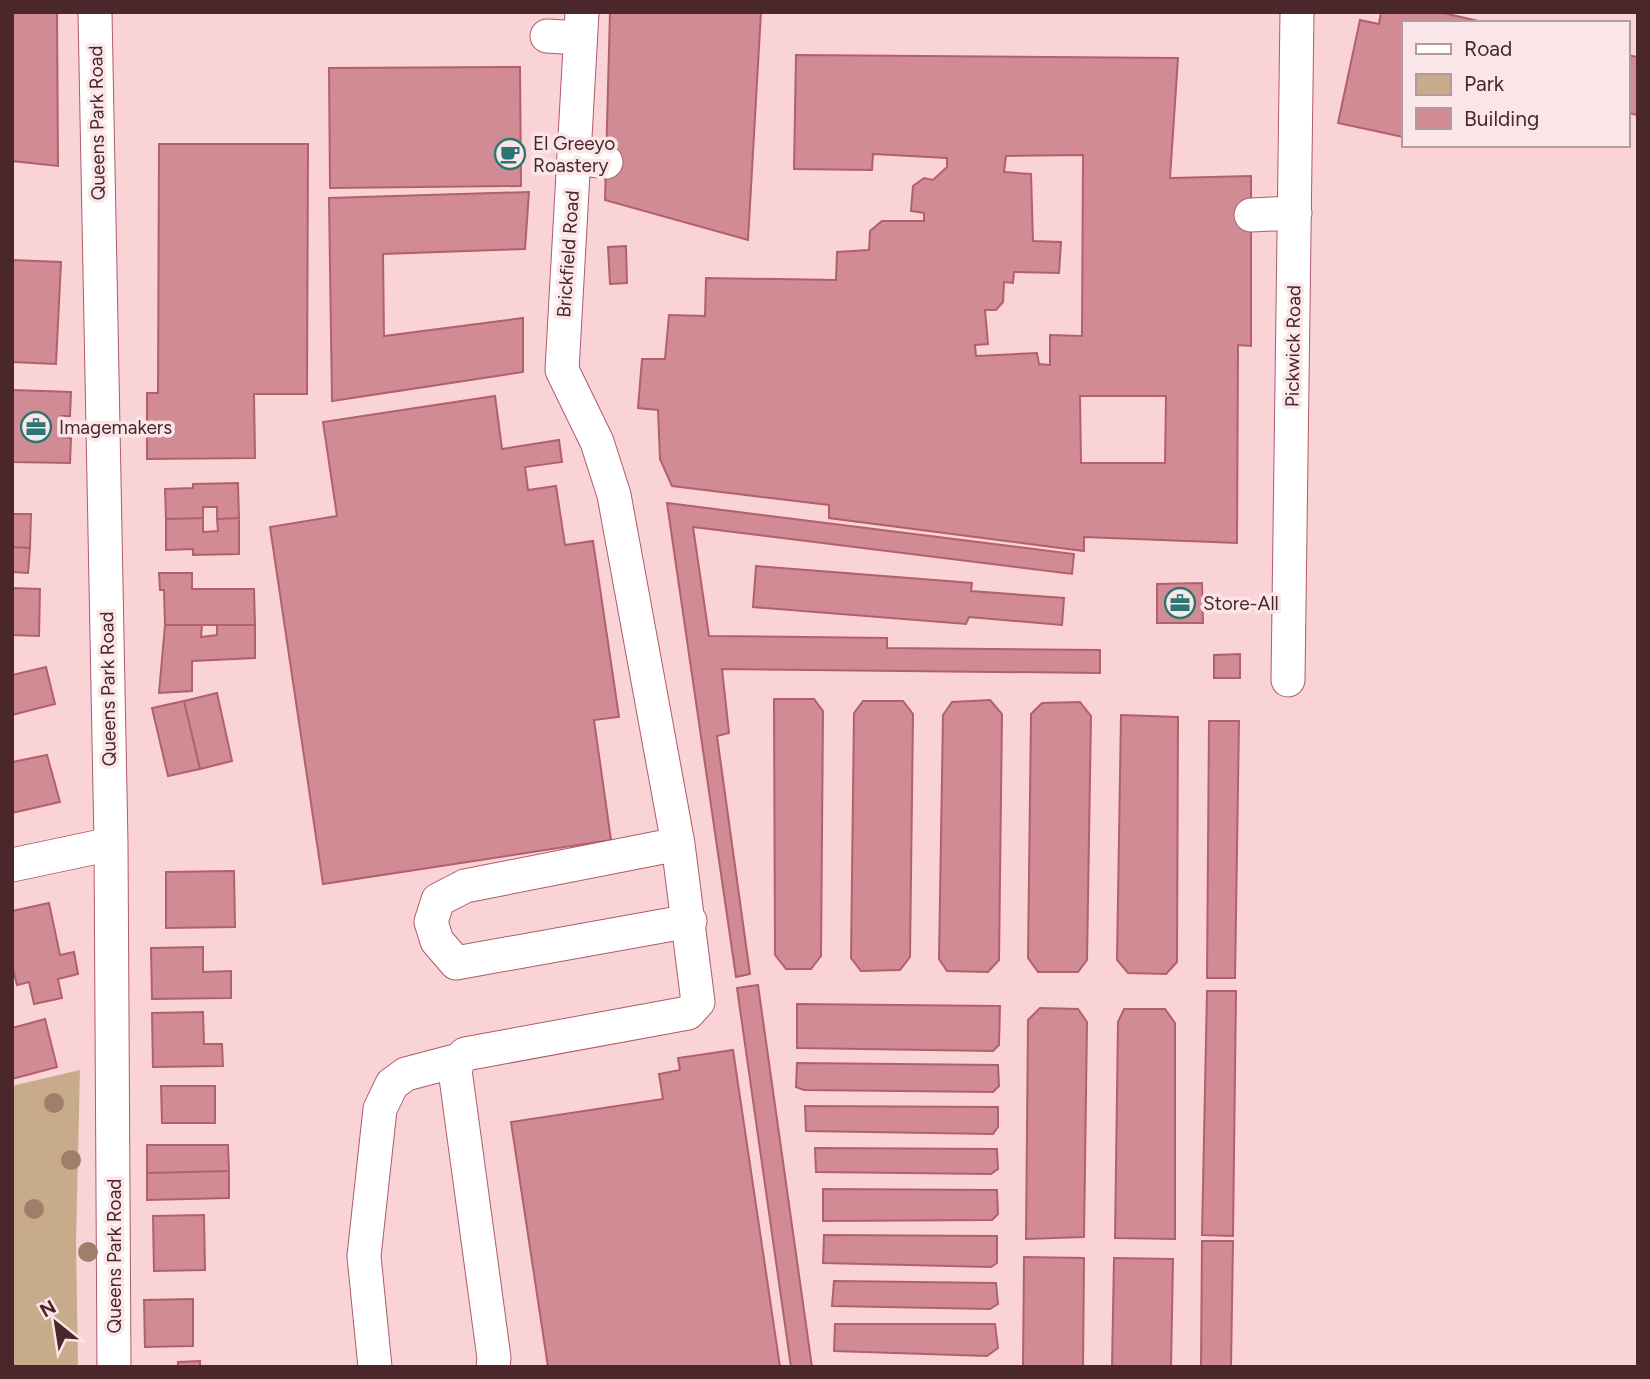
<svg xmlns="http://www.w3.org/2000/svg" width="1650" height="1379" viewBox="0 0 1650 1379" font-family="Figtree,sans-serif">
  <rect width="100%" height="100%" fill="#fad3d7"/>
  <path fill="#c7ab8a" d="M 80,1070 L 76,1241 L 78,1367 L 12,1367 L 12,1086 Z"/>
  <path fill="#d08b94" stroke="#b35f6c" stroke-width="2" fill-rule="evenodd" d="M 12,12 L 57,12 L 58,166 L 12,161 Z
    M 610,12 L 761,12 L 748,240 L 605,200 Z
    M 1381,12 L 1439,12 L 1487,23 L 1403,23 L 1403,137 L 1338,123 L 1360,20 L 1379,24 Z
    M 796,55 L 1178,58 L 1170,178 L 1251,176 L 1251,346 L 1238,345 L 1237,543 L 1084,537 L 1084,551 L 829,518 L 829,505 L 672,486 L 660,459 L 658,410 L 638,408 L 642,359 L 665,359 L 669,315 L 705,316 L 706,278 L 836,280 L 837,252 L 869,250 L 870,231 L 882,221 L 924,221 L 924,213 L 911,211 L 913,186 L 924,178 L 933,180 L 947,167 L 947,158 L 873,154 L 872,170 L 794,169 ZM 1083,155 L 1082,336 L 1050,335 L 1050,365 L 1039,364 L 1037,353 L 976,356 L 975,345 L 988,344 L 985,310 L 996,310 L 1003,302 L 1004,282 L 1013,283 L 1014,272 L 1059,273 L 1061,242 L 1033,241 L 1031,174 L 1004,172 L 1006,156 ZM 1080,396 L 1166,396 L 1165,463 L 1081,463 Z
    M 1627,55 L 1638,57 L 1638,115 L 1627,113 Z
    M 520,67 L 521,186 L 330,188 L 329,68 Z
    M 159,144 L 308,144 L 307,394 L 254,394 L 255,458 L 147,459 L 147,393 L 158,393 Z
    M 529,192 L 525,249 L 383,254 L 384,336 L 523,318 L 523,372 L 332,401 L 329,198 Z
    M 626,246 L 627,283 L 610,284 L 608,247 Z
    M 12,260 L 61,262 L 56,364 L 12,362 Z
    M 12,390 L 71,392 L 70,416 L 61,416 L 60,437 L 71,438 L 70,463 L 12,462 Z
    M 495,396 L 502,449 L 559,440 L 562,462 L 525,467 L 528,490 L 556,486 L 565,545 L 593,541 L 619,717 L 594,720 L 611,840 L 323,884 L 270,527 L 337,516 L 323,422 Z
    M 238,483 L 239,518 L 217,519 L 217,507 L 203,507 L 203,518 L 166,519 L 165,489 L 193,488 L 193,484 Z
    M 667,503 L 1074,554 L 1072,574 L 693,527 L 709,636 L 887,638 L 887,648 L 1100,650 L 1100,673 L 722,669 L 729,733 L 717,736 L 750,974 L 736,977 Z
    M 12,514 L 31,514 L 30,548 L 12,547 Z
    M 203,518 L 203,532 L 218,531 L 217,519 L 239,518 L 239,554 L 193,555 L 193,549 L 166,550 L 166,519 Z
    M 12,547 L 30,548 L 28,573 L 12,572 Z
    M 756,566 L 972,583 L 971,591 L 1064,598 L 1062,625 L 969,617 L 966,624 L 753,607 Z
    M 159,573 L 192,573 L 192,589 L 254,589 L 255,625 L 165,625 L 164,590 L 160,590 Z
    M 1202,583 L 1203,623 L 1157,623 L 1157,584 Z
    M 12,588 L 40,589 L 39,636 L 12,635 Z
    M 165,625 L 202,625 L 201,637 L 217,635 L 217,625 L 255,625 L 255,658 L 192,661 L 192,691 L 159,693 Z
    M 1240,654 L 1240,678 L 1214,678 L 1214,655 Z
    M 46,667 L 55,704 L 12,715 L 12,675 Z
    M 217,693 L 232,761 L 200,769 L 184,701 Z
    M 774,699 L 814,699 L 823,711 L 821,956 L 811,969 L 786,969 L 775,955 Z
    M 990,700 L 1002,714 L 999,960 L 988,972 L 947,971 L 939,959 L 943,715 L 952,702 Z
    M 184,701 L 200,769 L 168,776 L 152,708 Z
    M 863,701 L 903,701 L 913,714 L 910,957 L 900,970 L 861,971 L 851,958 L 854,713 Z
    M 1080,702 L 1091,716 L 1087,960 L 1078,972 L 1038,972 L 1028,958 L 1031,714 L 1042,703 Z
    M 1121,715 L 1178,717 L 1177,962 L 1166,974 L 1128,973 L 1117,960 Z
    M 1209,721 L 1239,721 L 1235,978 L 1207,978 Z
    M 47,755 L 60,802 L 12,813 L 12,762 Z
    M 234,871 L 235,927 L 166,928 L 166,872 Z
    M 49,903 L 60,955 L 74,952 L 78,974 L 58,979 L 62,998 L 34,1004 L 29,982 L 17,985 L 12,965 L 12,911 Z
    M 203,947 L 203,972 L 231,971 L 231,998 L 152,999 L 151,948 Z
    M 758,985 L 812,1367 L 791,1367 L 737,988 Z
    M 1207,991 L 1236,991 L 1233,1236 L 1202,1235 Z
    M 797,1004 L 1000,1006 L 999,1045 L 993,1051 L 797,1048 Z
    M 1040,1008 L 1078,1009 L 1087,1022 L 1084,1237 L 1026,1239 L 1028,1020 Z
    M 1124,1009 L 1165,1009 L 1175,1023 L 1175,1239 L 1115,1238 L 1118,1022 Z
    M 203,1012 L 204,1044 L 222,1044 L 223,1066 L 153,1067 L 152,1013 Z
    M 45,1019 L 57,1067 L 12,1079 L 12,1028 Z
    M 733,1050 L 780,1367 L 548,1367 L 511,1122 L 663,1099 L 659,1074 L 680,1070 L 678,1058 Z
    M 797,1063 L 998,1065 L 999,1086 L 993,1092 L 804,1090 L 796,1087 Z
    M 161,1086 L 215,1086 L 215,1123 L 162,1123 Z
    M 805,1106 L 998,1107 L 998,1127 L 993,1134 L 806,1131 Z
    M 147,1145 L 228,1145 L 229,1171 L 147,1173 Z
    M 815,1148 L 997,1149 L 998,1169 L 991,1174 L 816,1172 Z
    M 229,1171 L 229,1198 L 147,1200 L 147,1173 Z
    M 823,1189 L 997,1190 L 998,1214 L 992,1220 L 823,1221 Z
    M 204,1215 L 205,1270 L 154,1271 L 153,1216 Z
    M 824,1235 L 997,1236 L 997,1263 L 991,1267 L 823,1263 Z
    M 1202,1241 L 1233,1241 L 1231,1367 L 1201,1367 Z
    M 1024,1257 L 1084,1258 L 1083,1367 L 1023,1367 Z
    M 1114,1258 L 1173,1259 L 1171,1367 L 1112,1367 Z
    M 834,1281 L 996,1283 L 998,1304 L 990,1309 L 832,1306 Z
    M 193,1299 L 193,1346 L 145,1347 L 144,1300 Z
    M 835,1324 L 995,1324 L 998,1348 L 987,1356 L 834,1351 Z
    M 200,1361 L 200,1367 L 178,1367 L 178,1362 Z"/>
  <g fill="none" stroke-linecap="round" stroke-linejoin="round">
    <g stroke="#af5b68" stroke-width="35">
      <path id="minor" d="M 95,12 L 111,844 L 114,1367
        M 547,36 L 580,38
        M 574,158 L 606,162
        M 1251,215 L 1295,213
        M 1288,680 L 1297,12
        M 678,844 L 465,886 L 438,900 L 431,922 L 437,941 L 456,963 L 690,921
        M 12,865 L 111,844
        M 375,1367 L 364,1256 L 380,1109 L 392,1084 L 406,1074 L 459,1060
        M 493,1367 L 494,1358 L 455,1070 L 459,1060 L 465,1054 L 688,1013 L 698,1002 L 678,844 L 614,495 L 597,442 L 562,370 L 582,12"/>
    </g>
    <use href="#minor" stroke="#fff" stroke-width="33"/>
  </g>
  <g fill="#a07e6a">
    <circle cx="54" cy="1103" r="10"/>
    <circle cx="71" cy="1160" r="10"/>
    <circle cx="34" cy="1209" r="10"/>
    <circle cx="88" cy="1252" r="10"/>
  </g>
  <defs>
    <g id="cafe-ring" transform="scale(1.575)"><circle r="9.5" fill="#fae6e8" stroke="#2b7572" stroke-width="1.5"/><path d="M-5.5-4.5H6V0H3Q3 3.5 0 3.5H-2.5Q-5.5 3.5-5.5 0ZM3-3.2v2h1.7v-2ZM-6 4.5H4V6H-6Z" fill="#2b7572"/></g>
    <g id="office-ring" transform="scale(1.575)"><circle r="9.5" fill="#fae6e8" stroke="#2b7572" stroke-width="1.5"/><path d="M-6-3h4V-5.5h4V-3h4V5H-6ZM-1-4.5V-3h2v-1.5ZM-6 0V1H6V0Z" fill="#2b7572"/></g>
  </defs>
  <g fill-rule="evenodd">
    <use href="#cafe-ring" x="510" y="154"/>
    <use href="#office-ring" x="36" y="427"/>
    <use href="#office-ring" x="1180" y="603"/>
  </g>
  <g text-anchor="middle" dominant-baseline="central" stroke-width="7" stroke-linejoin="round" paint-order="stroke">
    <g font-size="19" fill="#4b272c" stroke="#fae6e8">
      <text transform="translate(97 123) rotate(-91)">Queens Park Road</text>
      <text transform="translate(568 254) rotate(-86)">Brickfield Road</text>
      <text transform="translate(1293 346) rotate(-89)">Pickwick Road</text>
      <text transform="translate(108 689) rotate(-91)">Queens Park Road</text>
      <text transform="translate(114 1256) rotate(-90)">Queens Park Road</text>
    </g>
    <g font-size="19" fill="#4b272c" stroke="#fae6e8" text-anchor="start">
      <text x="533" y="143">El Greeyo<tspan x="533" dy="22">Roastery</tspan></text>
      <text x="59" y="427">Imagemakers</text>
      <text x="1203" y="603">Store-All</text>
    </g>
  </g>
  <rect width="1650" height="1379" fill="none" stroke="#4b272c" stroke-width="28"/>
  <rect x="1402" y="21" width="228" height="126" fill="#fae6e8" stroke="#b49a9d" stroke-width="2"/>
  <rect x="1416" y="44" width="35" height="10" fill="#ffffff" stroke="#b49a9d" stroke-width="2"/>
  <text x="1464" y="56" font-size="21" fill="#4b272c">Road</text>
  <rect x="1416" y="74" width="35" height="21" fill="#c7ab8a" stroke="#b49a9d" stroke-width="2"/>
  <text x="1464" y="91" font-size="21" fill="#4b272c">Park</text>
  <rect x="1416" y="108" width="35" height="21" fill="#d08b94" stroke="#b49a9d" stroke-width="2"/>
  <text x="1464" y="126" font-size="21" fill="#4b272c">Building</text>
  <g transform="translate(56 1323) rotate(330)" stroke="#fae6e8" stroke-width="5" paint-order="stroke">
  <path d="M0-5L12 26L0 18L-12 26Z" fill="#4b272c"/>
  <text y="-10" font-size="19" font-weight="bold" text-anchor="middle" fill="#4b272c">N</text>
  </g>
</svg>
